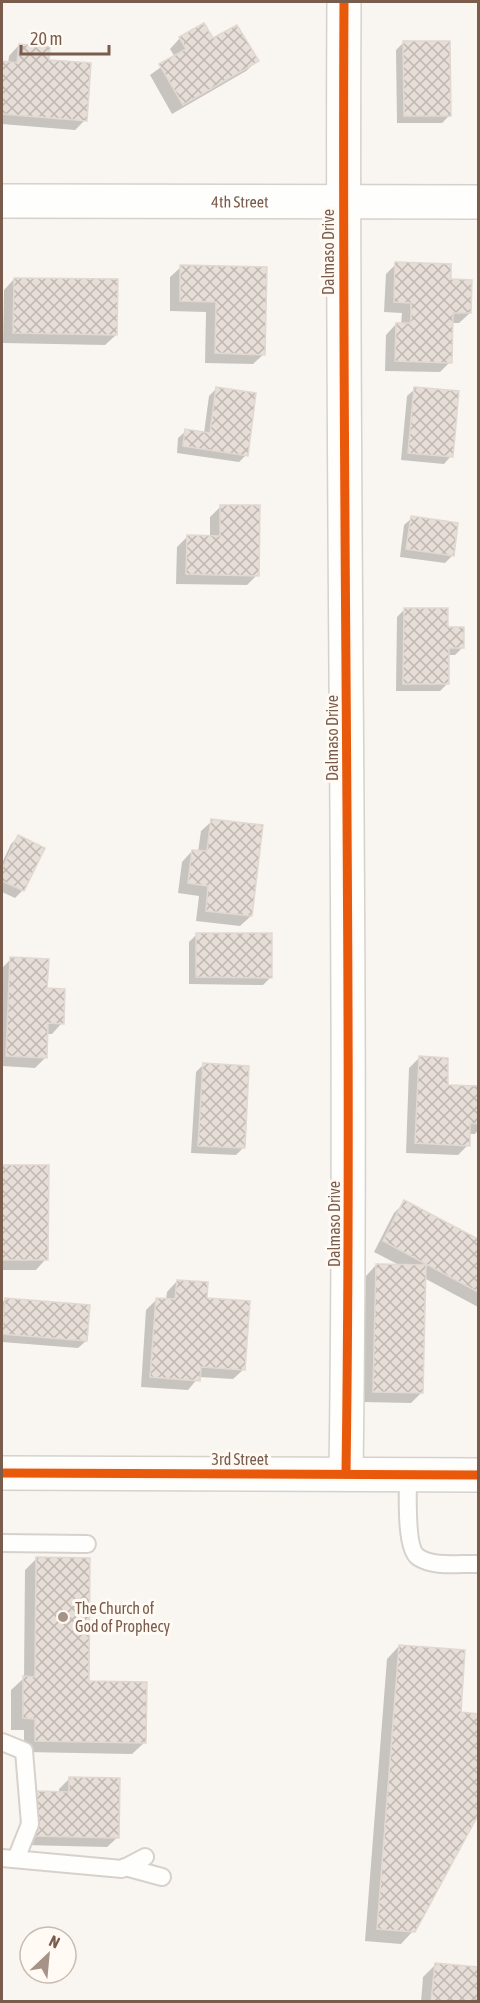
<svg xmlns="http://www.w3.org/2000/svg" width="480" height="2003" viewBox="0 0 480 2003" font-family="'Asap Condensed',sans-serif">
  <defs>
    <pattern id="building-cross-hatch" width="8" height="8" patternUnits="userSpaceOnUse" patternTransform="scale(1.5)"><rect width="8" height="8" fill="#e6ded7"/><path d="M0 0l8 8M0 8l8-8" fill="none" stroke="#bfb7b1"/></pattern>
  </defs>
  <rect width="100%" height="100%" fill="#f9f5f0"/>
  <path fill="#0003" d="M 180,38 L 213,40 L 257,61 L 246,71 L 172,114 L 150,75 L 175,57 L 170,49 Z
    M 403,43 L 450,115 L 442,123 L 397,123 L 396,50 Z
    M 19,45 L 48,61 L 85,120 L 75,130 L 2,124 L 2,63 L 8,64 L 9,56 Z
    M 396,264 L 449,280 L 470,313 L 459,323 L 451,323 L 450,362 L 440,372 L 385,371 L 386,335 L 396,324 L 401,324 L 402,313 L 384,312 L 386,274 Z
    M 181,267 L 266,269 L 264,354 L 253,364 L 205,363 L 206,312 L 170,311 L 170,277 Z
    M 14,279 L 116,335 L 105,345 L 3,343 L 4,290 Z
    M 217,388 L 246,455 L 239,462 L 177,453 L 178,438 L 186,431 L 204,433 L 209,396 Z
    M 415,389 L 451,456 L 444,464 L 401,460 L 407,396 Z
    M 221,506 L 257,575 L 247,585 L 176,584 L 177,547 L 187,537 L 210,537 L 210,517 Z
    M 412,518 L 453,555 L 445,563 L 400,557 L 404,525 Z
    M 405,609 L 446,629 L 462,648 L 455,655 L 448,655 L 447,684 L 440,691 L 396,691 L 397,617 Z
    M 212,821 L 251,916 L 240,926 L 196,921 L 199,896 L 178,893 L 182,862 L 192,851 L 198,852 L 201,831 Z
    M 18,837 L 43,849 L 23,890 L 15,898 L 2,892 L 2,863 L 11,844 Z
    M 197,934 L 270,978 L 263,985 L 189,984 L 189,942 Z
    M 11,959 L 46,990 L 62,1023 L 52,1034 L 46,1034 L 45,1058 L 35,1068 L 2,1066 L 2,968 Z
    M 419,1058 L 446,1087 L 478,1088 L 478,1130 L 475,1134 L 469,1134 L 468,1145 L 458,1155 L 406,1153 L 409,1068 Z
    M 204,1064 L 243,1148 L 236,1155 L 191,1153 L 196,1072 Z
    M 2,1166 L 47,1167 L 46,1259 L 36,1270 L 2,1270 Z
    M 405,1202 L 478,1241 L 478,1307 L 424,1278 L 421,1393 L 411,1403 L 363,1402 L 366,1276 L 376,1265 L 401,1266 L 374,1252 L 394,1213 Z
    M 177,1281 L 205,1300 L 244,1369 L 233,1379 L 199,1377 L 188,1390 L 141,1387 L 146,1310 L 156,1300 L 166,1300 L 167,1292 Z
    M 5,1299 L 86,1341 L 78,1348 L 2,1342 L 2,1303 Z
    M 37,1558 L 87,1683 L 145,1742 L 132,1754 L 24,1752 L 24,1730 L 11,1730 L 11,1690 L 24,1678 L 25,1570 Z
    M 399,1646 L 459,1714 L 478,1715 L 478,1812 L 413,1931 L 401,1944 L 365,1941 L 387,1659 Z
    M 70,1778 L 118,1837 L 107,1847 L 24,1845 L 59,1793 L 59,1789 Z
    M 435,1965 L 478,1969 L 478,2002 L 421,2002 L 423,1977 Z"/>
  <path fill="url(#building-cross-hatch)" stroke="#e2d8d2" stroke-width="1.5" d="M 204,23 L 213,38 L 237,25 L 259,61 L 183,105 L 159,64 L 186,49 L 179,37 Z
    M 403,41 L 450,41 L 451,116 L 404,116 Z
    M 19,44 L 50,47 L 49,60 L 91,63 L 87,121 L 2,114 L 2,61 L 17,63 Z
    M 395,262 L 451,264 L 451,279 L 472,280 L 471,313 L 453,313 L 452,363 L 395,361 L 396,323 L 411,323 L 411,303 L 394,302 Z
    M 180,265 L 267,267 L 265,355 L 215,353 L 216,302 L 180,301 Z
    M 14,278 L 118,279 L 117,335 L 13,333 Z
    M 216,387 L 256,393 L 248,456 L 183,446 L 185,429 L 210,433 Z
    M 414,387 L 459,391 L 453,457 L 408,453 Z
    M 220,505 L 260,505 L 259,576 L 186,574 L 187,535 L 220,536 Z
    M 411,516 L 458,523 L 454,556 L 406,549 Z
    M 404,608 L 448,608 L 448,627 L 464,627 L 464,648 L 449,648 L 449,684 L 403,684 Z
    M 211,819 L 263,825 L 252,916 L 206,911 L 208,886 L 188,883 L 192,850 L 207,851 Z
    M 18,835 L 45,848 L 24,891 L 2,881 L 2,869 Z
    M 196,933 L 272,933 L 272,978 L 196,977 Z
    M 10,957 L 49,959 L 47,988 L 65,989 L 64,1024 L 48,1023 L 47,1058 L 6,1056 Z
    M 419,1056 L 448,1058 L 448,1085 L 478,1086 L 478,1124 L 470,1123 L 470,1146 L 415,1143 Z
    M 203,1063 L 249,1066 L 245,1148 L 198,1146 Z
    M 2,1165 L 49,1165 L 48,1260 L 2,1260 Z
    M 404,1200 L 478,1239 L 478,1292 L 383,1241 Z
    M 376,1264 L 426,1265 L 423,1393 L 373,1392 Z
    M 177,1280 L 208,1282 L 207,1298 L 250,1301 L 245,1370 L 201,1367 L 200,1381 L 150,1377 L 156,1298 L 175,1299 Z
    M 5,1298 L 90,1305 L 87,1341 L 2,1334 Z
    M 36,1557 L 90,1558 L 89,1681 L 147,1682 L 146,1743 L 35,1741 L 35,1719 L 23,1718 L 23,1676 L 35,1677 Z
    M 399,1645 L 465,1650 L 461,1712 L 478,1714 L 478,1815 L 415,1932 L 377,1929 Z
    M 69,1777 L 120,1778 L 119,1838 L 34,1836 L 35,1791 L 69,1792 Z
    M 435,1963 L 478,1967 L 478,2002 L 431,2002 Z"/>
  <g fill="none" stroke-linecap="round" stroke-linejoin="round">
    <g stroke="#d7d1cb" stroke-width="20">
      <path id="service" d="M 408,1474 C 408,1491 405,1548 418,1557 C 434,1568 460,1563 478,1564
        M 2,1543 L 87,1544
        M 2,1742 L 24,1751 L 30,1824 L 16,1859
        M 2,1858 L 122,1869 L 145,1857
        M 125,1867 L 162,1877"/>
    </g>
    <g stroke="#d7d1cb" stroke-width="36">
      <g id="minor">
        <path d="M 344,2 C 341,492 353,983 346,1474"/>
        <path id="s1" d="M 2,201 L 478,202"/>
        <path d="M 2,1473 L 478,1475"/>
      </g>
    </g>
    <use href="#service" stroke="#fefefd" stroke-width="16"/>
    <use href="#minor" stroke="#fefefd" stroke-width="33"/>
    <g stroke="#fffaf3" stroke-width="13">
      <path id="cycleway" d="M 344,2 C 341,492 353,983 346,1474
        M 2,1473 L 478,1475"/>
    </g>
    <use href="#cycleway" stroke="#e8590c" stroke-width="9"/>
  </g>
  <circle fill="#a69286" stroke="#fffaf3" stroke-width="2" cx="63" cy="1617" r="6"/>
  <g text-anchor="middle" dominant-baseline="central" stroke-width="6" stroke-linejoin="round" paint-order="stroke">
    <g font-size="16" fill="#7a5c4d" stroke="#fffaf3">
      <text stroke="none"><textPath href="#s1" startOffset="238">4th Street</textPath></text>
      <text transform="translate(328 252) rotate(-90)">Dalmaso Drive</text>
      <text transform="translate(332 738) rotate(-90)">Dalmaso Drive</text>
      <text transform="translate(334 1224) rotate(-90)">Dalmaso Drive</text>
      <text x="240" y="1459">3rd Street</text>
    </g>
    <g font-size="16" fill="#7a5c4d" stroke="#fffaf3" text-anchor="start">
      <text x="75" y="1608">The Church of<tspan x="75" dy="18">God of Prophecy</tspan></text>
    </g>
  </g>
  <rect width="480" height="2003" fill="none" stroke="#7a5c4d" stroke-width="6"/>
  <g transform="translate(48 1955) rotate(26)"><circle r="28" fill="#fffaf3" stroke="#cabbb1" stroke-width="1.5"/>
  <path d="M0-4.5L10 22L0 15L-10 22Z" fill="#a69286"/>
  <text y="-9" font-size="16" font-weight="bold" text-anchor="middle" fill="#7a5c4d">N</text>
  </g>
  <path d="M21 45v9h88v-9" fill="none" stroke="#7a5c4d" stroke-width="3"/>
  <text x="30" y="45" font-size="18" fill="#7a5c4d" stroke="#fffaf3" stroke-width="4.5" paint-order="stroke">20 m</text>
</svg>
